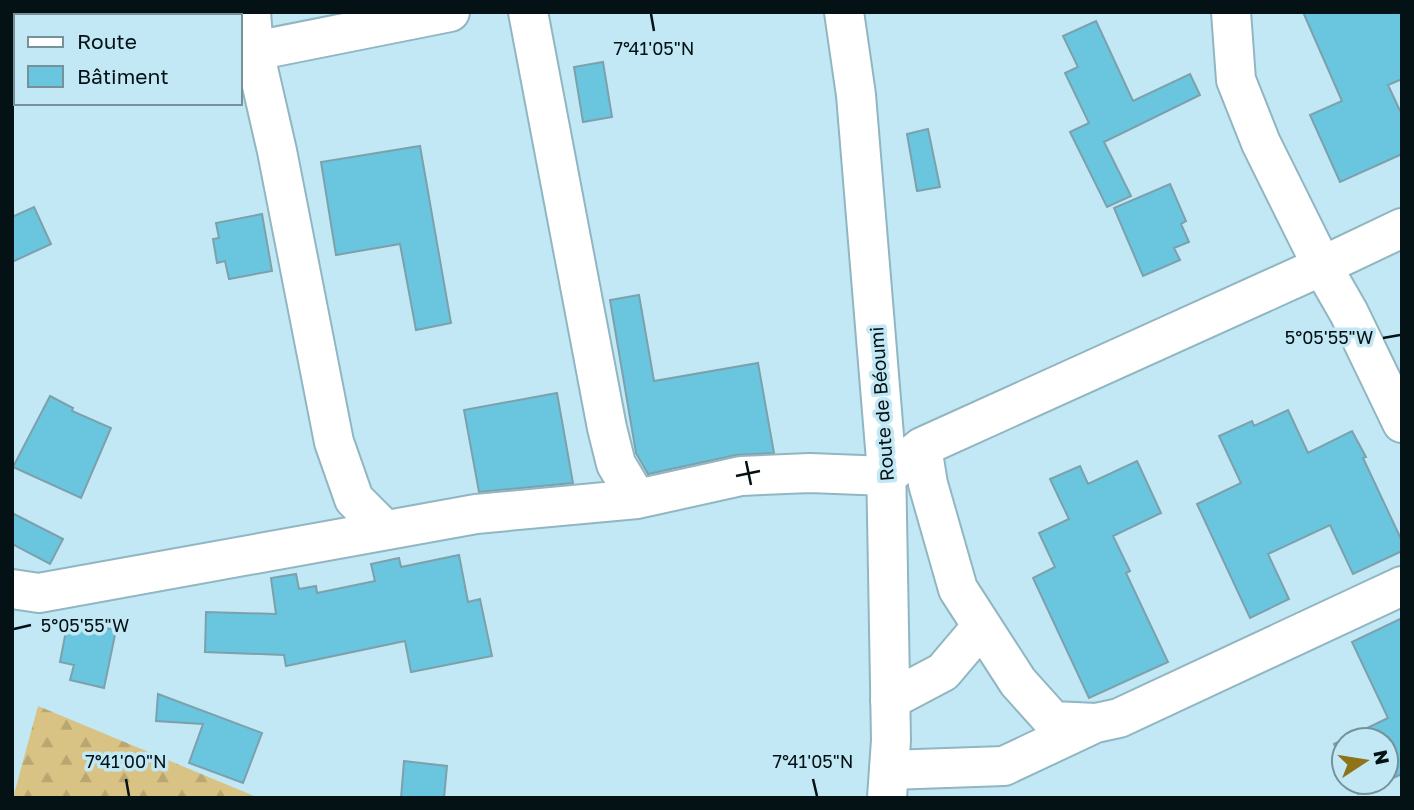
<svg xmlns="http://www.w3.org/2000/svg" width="1414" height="810" viewBox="0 0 1414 810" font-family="'Golos Text',sans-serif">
  <defs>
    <pattern id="forest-firs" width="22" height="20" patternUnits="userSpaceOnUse" patternTransform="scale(1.75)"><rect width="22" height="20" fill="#d9c384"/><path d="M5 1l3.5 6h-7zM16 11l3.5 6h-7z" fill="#b9a671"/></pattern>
  </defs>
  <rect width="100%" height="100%" fill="#c1e8f4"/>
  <path fill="url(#forest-firs)" d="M 38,706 L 259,798 L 13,798 Z"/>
  <path fill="#6ac5df" stroke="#7ca1ac" stroke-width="2" d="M 1303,12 L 1402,12 L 1402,79 L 1388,85 L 1402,115 L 1402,154 L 1340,182 L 1310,115 L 1342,101 Z
    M 1096,21 L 1133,101 L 1190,74 L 1200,95 L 1104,142 L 1131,196 L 1107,207 L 1070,132 L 1089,123 L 1065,73 L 1078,67 L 1063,36 Z
    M 603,62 L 612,117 L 583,122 L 574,67 Z
    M 928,129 L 940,187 L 917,191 L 907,134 Z
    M 420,146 L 451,323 L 416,330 L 400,244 L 336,255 L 321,162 Z
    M 1170,184 L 1186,221 L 1181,224 L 1189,242 L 1174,248 L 1180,260 L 1143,276 L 1114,208 Z
    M 34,207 L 51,244 L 12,262 L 12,217 Z
    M 262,214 L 272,271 L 229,279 L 225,261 L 217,263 L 213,239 L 219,238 L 216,223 Z
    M 639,295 L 654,381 L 758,363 L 774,453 L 736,455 L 648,474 L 636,453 L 610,300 Z
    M 557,393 L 573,483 L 479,492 L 464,410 Z
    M 50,396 L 73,408 L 72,411 L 111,428 L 81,498 L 13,467 Z
    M 1288,410 L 1308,453 L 1352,431 L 1366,457 L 1363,458 L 1402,541 L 1402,551 L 1353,574 L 1330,525 L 1268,554 L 1289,599 L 1250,618 L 1197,504 L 1241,483 L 1219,436 L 1252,421 L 1254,426 Z
    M 1137,461 L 1161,513 L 1113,536 L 1130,571 L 1126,573 L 1168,662 L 1089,698 L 1033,578 L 1055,567 L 1039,533 L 1069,519 L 1050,479 L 1080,466 L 1088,484 Z
    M 12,513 L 63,539 L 50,564 L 12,544 Z
    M 459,555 L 468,602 L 480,599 L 492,656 L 411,672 L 405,641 L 286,666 L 284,655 L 205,652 L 206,612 L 276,614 L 271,578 L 296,574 L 299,589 L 316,586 L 317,593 L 375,581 L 371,564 L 399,558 L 401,567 Z
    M 1402,618 L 1402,774 L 1386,781 L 1386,740 L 1344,740 L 1344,765 L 1334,744 L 1388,718 L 1352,642 Z
    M 68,620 L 116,630 L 104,688 L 70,680 L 74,665 L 60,662 Z
    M 158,694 L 262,733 L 243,783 L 189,763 L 203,724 L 156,721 Z
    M 404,761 L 447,766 L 444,798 L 401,798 Z
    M 1352,782 L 1384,782 L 1358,794 Z"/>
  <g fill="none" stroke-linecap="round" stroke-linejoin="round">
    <g stroke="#91b6c2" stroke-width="42">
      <path id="minor" d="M 83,12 L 101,16
        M 251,12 L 254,51 L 277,151 L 334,442 L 354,499 L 385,530
        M 528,12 L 607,428 L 616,464 L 637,499
        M 1231,12 L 1236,80 L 1261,143 L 1322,266 L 1349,313 L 1402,423
        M 240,50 L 254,51 L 450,12
        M 922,447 L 928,484 L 958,589 L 1018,682 L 1053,721 L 1096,723 L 1119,718 L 1402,586
        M 12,589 L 39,593 L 476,514 L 637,499 L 741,476 L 810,473 L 887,476 L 922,447 L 1322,266 L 1402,228
        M 890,700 L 943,672 L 982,626
        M 889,770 L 1004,766 L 1091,725"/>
    </g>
    <g stroke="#91b6c2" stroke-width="42">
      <path id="major" d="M 844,12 L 856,95 L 886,460 L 891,740 L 887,798"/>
    </g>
    <use href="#minor" stroke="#fff" stroke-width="38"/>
    <use href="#major" stroke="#fff" stroke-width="38"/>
  </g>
  <path fill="none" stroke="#041115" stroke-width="2.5" d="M 651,14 L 654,31M 1383,338 L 1400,335M 746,461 L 751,485M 736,476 L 760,471M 14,629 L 31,625M 126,779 L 129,796M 813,779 L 817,796"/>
  <g text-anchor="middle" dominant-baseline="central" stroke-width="7" stroke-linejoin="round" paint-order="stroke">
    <g font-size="19" fill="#041115" stroke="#c1e8f4">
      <text transform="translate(881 404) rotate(-94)">Route de Béoumi</text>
    </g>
  </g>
  <g font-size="18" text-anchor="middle" fill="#041115" stroke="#c1e8f4" stroke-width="7" stroke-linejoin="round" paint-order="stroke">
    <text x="654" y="55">7°41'05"N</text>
    <text x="1329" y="344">5°05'55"W</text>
    <text x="85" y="632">5°05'55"W</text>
    <text x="126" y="768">7°41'00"N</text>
    <text x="813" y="768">7°41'05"N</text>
  </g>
  <rect width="1414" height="810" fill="none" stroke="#041115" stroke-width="28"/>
  <rect x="14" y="14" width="228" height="91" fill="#c1e8f4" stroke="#75929b" stroke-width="2"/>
  <rect x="28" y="37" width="35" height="10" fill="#ffffff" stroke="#75929b" stroke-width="2"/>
  <text x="77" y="49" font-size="21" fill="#041115">Route</text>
  <rect x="28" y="66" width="35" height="21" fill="#6ac5df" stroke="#75929b" stroke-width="2"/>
  <text x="77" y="84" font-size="21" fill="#041115">Bâtiment</text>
  <g transform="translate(1365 761) rotate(78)"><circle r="33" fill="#c1e8f4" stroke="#75929b" stroke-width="2"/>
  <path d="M0-5L12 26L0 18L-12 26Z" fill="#8e7318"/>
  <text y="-10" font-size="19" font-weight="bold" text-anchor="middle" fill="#041115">N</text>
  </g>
</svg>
